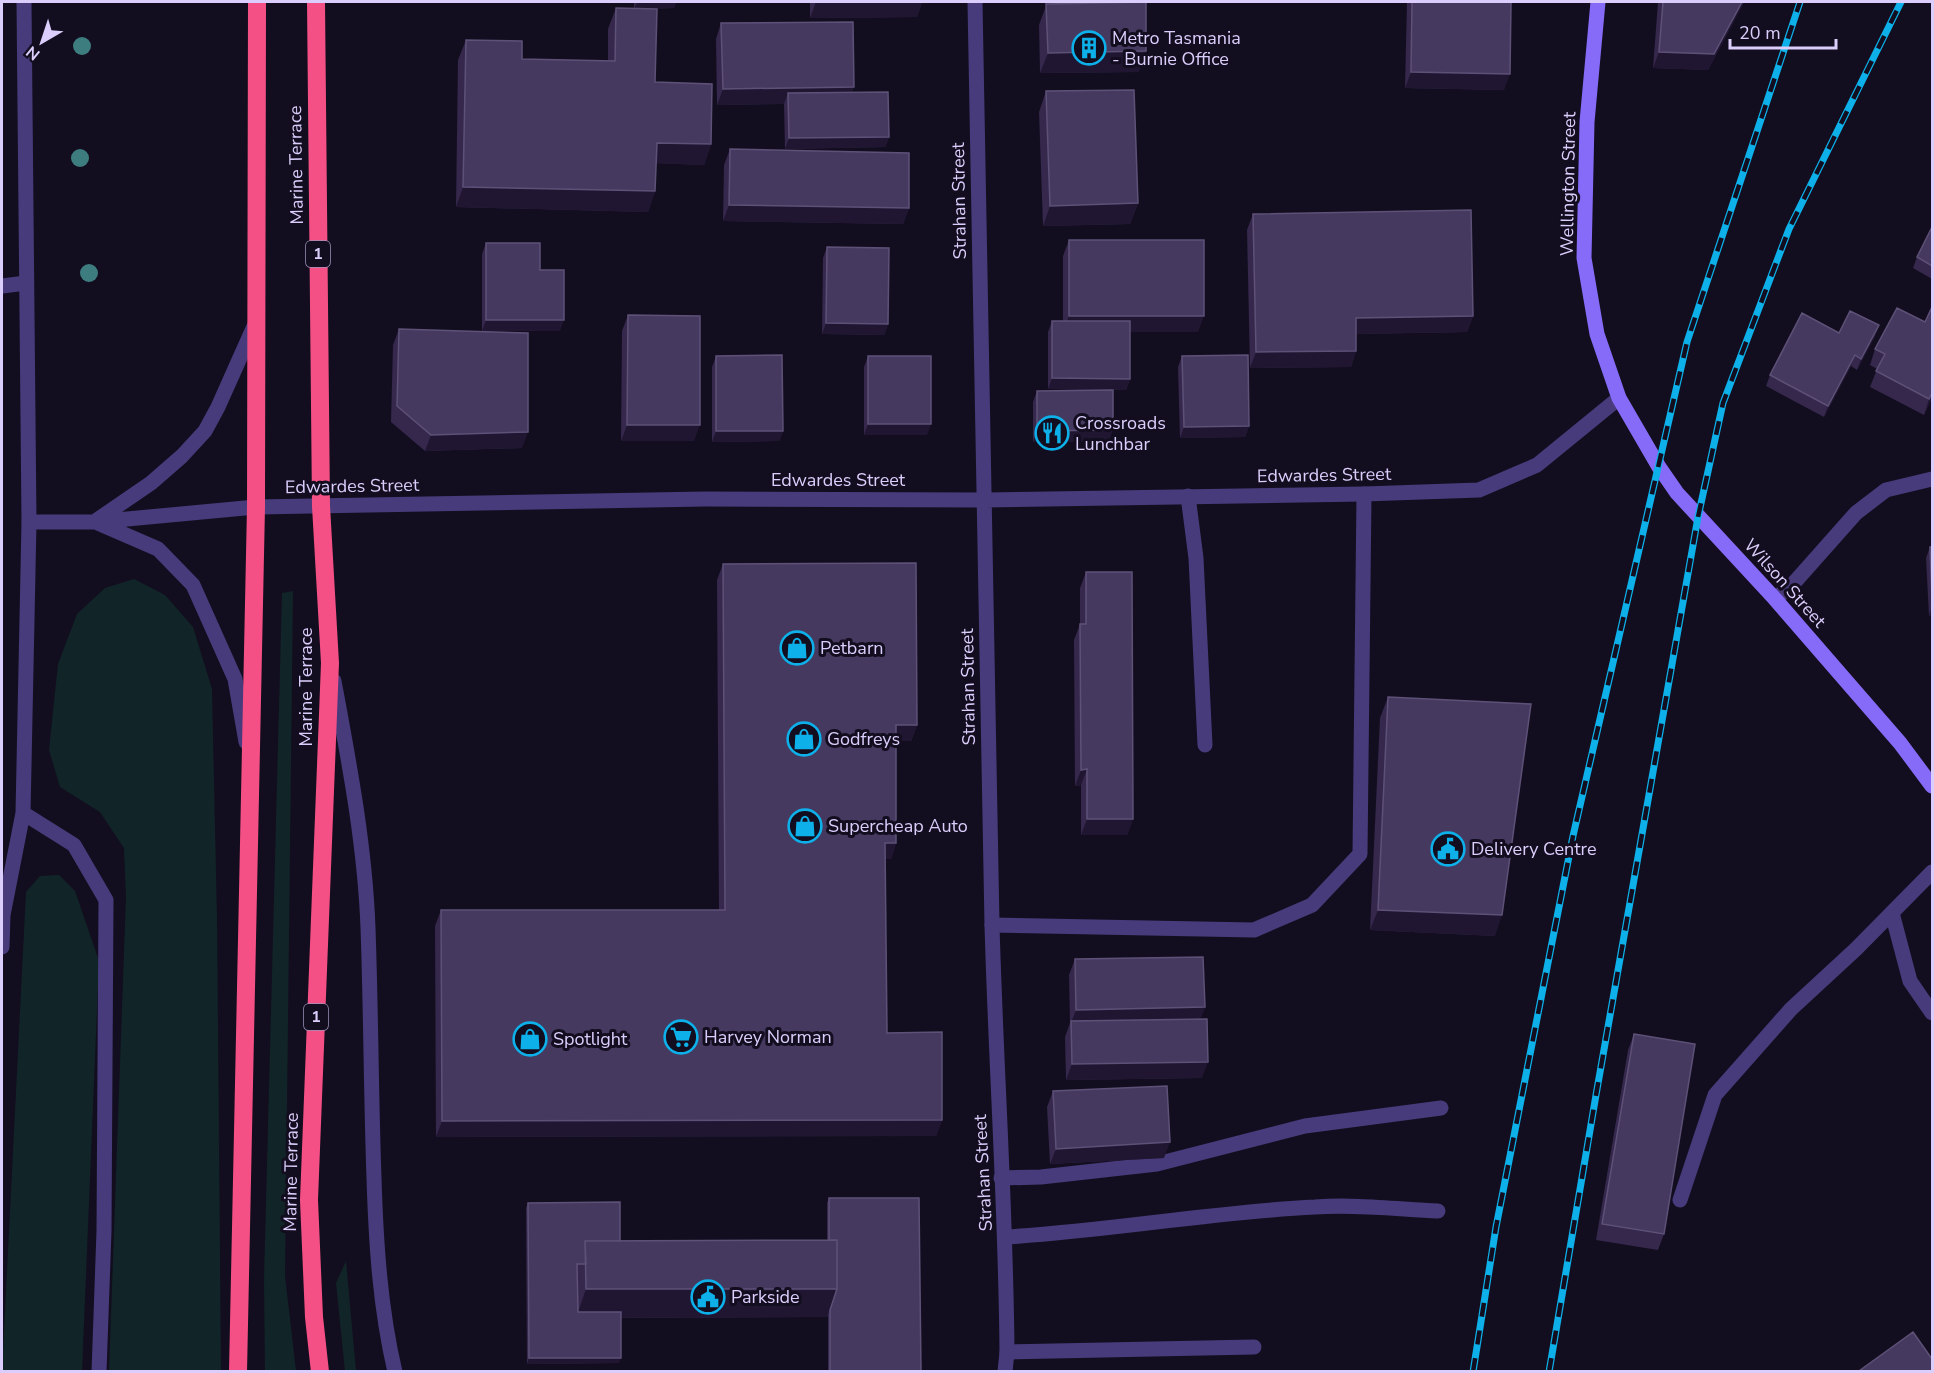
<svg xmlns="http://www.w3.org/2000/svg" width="1934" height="1373" viewBox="0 0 1934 1373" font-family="'Nunito Sans',sans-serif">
  <rect width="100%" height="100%" fill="#130e1f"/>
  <path fill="#112528" d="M 134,579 L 165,595 L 193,627 L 212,689 L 217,920 L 221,1371 L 109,1371 L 126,897 L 124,848 L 100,812 L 60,787 L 49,750 L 58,664 L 77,614 L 105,588 Z
    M 293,591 L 285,1276 L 296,1371 L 265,1372 L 264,1279 L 282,593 Z
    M 59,875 L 75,891 L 99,961 L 82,1371 L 2,1372 L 26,892 L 40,876 Z
    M 346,1261 L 356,1371 L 345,1371 L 336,1283 Z"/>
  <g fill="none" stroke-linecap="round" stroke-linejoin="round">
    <path stroke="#483b7b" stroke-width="15" d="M 2,286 L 26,283
      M 1188,496 L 1196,558 L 1205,745
      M 334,681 C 349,762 365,845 368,928 C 371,1011 371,1095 374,1178 C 376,1243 380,1308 395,1372
      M 23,813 L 74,845 L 106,900 L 104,1231 L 99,1372
      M 1892,913 L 1910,981 L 1932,1013
      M 992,925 L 1254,930 L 1312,905 L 1360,854 L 1364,494
      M 2,947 L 3,915 L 23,813 L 29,522 L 24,2
      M 1001,1178 L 1041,1177 L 1157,1164 L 1305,1126 L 1441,1108
      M 1680,1200 L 1715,1095 L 1791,1009 L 1856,949 L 1932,872
      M 1006,1237 C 1109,1231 1211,1212 1315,1207 C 1355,1204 1397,1209 1438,1211
      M 1007,1352 L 1254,1347"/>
    <path stroke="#483b7b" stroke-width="15" d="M 975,2 C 981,309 984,617 992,925 C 996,1068 1006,1210 1007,1352 L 1005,1372
      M 97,520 L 151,483 L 182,456 L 205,431 L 218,407 L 255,324
      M 29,522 L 95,522 L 256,507 L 705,499 L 984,500 L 1364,494 L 1479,490 L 1537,465 L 1619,398
      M 98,523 L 158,549 L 193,585 L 235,679 L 246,742
      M 1775,599 L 1793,584 L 1856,513 L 1886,490 L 1932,479"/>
    <path stroke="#856bf7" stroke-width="15" d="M 1598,2 L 1587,122 L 1584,258 L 1597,334 L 1619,398 L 1659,467 L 1677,493 L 1775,599 L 1900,743 L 1932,786"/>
    <path stroke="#f55085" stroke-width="18" d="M 316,2 L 321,506 L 330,663 L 309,1200 L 314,1317 L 320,1372
      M 238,1372 L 256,507 L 257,2"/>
    <g stroke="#0db0e9" stroke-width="7">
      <path id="rail" d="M 1473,1372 L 1496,1227 L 1573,836 L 1687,342 L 1800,2
        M 1549,1372 L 1596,1095 L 1698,517 L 1723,403 L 1789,229 L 1901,2"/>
    </g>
    <use href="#rail" stroke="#130e1f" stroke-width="4.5" stroke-dasharray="14" stroke-linecap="butt"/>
  </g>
  <g fill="#3d7d7f">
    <circle cx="82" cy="46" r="9"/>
    <circle cx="80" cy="158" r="9"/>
    <circle cx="89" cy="273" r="9"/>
  </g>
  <path fill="#35284c" d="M 634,2 L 676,2 L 674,8 L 641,9 L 655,82 L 711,144 L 704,165 L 656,163 L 655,191 L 648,212 L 456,207 L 458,60 L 466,40 L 522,59 L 608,61 L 608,29 L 616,8 L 634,9 Z
    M 810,2 L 922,2 L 917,17 L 810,18 Z
    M 1045,2 L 1126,2 L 1139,72 L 1040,73 L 1039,25 L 1046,6 Z
    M 1407,2 L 1511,2 L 1504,90 L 1405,88 Z
    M 1658,2 L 1744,2 L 1708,70 L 1653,68 Z
    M 721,23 L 852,92 L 889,137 L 885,147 L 785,149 L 784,104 L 717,105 L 716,39 Z
    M 1046,91 L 1138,203 L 1130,224 L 1043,226 L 1039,112 Z
    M 730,149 L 909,208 L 903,224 L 723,221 L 724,165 Z
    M 1253,214 L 1473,316 L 1467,332 L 1356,334 L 1356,351 L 1351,367 L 1250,368 L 1247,230 Z
    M 1932,227 L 1932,279 L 1913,268 L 1917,257 Z
    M 1069,240 L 1198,332 L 1130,332 L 1130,379 L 1126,390 L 1048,389 L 1048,332 L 1052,321 L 1063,321 L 1063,256 Z
    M 486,243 L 540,270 L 560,331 L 482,331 L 482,254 Z
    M 827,247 L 888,324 L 884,335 L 822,334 L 823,258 Z
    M 1932,307 L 1932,401 L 1931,400 L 1924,415 L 1870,387 L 1877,369 L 1870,365 L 1875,349 L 1925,322 Z
    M 628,315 L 694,441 L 621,441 L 622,331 Z
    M 1879,325 L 1875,336 L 1857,370 L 1851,366 L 1824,417 L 1766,386 L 1770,375 L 1839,333 Z
    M 399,329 L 522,448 L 425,451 L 391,422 L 393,345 Z
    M 716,356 L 783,431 L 779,441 L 712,442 L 712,367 Z
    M 868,356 L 927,435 L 864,435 L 864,367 Z
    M 1182,356 L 1249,426 L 1245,437 L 1180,438 L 1178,367 Z
    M 1037,391 L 1109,441 L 1033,442 L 1033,402 Z
    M 1930,547 L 1932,547 L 1932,616 L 1929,616 L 1926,558 Z
    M 723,564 L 917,725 L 911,741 L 896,741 L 896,843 L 891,859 L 885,859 L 887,1033 L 942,1120 L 936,1136 L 436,1137 L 435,926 L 441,910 L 719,910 L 717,580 Z
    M 1086,572 L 1133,819 L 1127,835 L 1081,835 L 1081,785 L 1075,786 L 1074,640 L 1080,624 L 1080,588 Z
    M 1388,697 L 1495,936 L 1370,930 L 1380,718 Z
    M 1075,959 L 1205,1007 L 1200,1019 L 1202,1078 L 1066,1080 L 1065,1037 L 1070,1023 L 1069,975 Z
    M 1634,1034 L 1664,1234 L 1658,1250 L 1596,1240 L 1628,1050 Z
    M 1053,1091 L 1164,1158 L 1050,1164 L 1047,1107 Z
    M 829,1198 L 921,1371 L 828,1371 L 828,1316 L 827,1317 L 621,1318 L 619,1363 L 527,1364 L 526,1208 L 528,1203 L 620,1241 L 827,1240 L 827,1203 Z"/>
  <path fill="#201632" d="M 637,2 L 676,2 L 674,8 L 634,9 Z
    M 816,2 L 922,2 L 917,17 L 810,18 Z
    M 1047,2 L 1126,2 L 1124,6 L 1046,7 Z
    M 1742,2 L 1744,2 L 1708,70 L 1653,68 L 1659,52 Z
    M 1146,51 L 1139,72 L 1040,73 L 1048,53 Z
    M 1411,72 L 1510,74 L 1504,90 L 1405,88 Z
    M 854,87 L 848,103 L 788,93 L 784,104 L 717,105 L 723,89 Z
    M 889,137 L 885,147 L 785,149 L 789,138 Z
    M 657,143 L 711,144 L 704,165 L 649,163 Z
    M 463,187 L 655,191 L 648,212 L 456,207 Z
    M 1138,203 L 1130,224 L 1043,226 L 1050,206 Z
    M 729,205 L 909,208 L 903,224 L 723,221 Z
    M 1069,316 L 1204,316 L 1198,332 L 1063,332 Z
    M 1473,316 L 1467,332 L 1350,334 L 1356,318 Z
    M 486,320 L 564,320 L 560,331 L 482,331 Z
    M 826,323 L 888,324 L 884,335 L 822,334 Z
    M 1879,325 L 1875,336 L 1857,370 L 1861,359 Z
    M 1356,351 L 1351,367 L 1250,368 L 1256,352 Z
    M 1855,355 L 1851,366 L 1824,417 L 1828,406 Z
    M 1052,378 L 1130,379 L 1126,390 L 1048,389 Z
    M 1932,393 L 1931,400 L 1924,415 L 1929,399 Z
    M 868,424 L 931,424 L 927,435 L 864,435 Z
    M 627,425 L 700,425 L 694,441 L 621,441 Z
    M 1249,426 L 1245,437 L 1180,438 L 1184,427 Z
    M 1113,430 L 1109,441 L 1033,442 L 1037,431 Z
    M 716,431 L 783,431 L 779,441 L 712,442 Z
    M 528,432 L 522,448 L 425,451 L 431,435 Z
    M 1932,606 L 1932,616 L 1929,616 Z
    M 896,725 L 917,725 L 911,741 L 890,741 Z
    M 1087,769 L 1081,785 L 1075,786 L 1081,770 Z
    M 1087,819 L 1133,819 L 1127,835 L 1081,835 Z
    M 885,843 L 896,843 L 891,859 L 880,859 Z
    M 1378,910 L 1502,915 L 1495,936 L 1370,930 Z
    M 1205,1007 L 1199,1023 L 1071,1023 L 1076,1010 Z
    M 1208,1062 L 1202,1078 L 1066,1080 L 1072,1064 Z
    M 942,1120 L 936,1136 L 436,1137 L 442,1121 Z
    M 1170,1142 L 1164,1158 L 1050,1164 L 1056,1149 Z
    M 586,1289 L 837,1289 L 827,1317 L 576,1318 Z
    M 529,1358 L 621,1358 L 619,1363 L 527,1364 Z"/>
  <path fill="#46395f" stroke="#5e5178" stroke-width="1.5" d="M 1146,2 L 1146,51 L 1048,53 L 1046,4 Z
    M 1412,2 L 1511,2 L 1510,74 L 1411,72 Z
    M 1663,2 L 1742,2 L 1714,54 L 1659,52 Z
    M 616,8 L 657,9 L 655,82 L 712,84 L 711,144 L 657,143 L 655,191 L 463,187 L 466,40 L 522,41 L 522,59 L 615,61 Z
    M 853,22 L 854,87 L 723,89 L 721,23 Z
    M 1134,90 L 1138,203 L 1050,206 L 1046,91 Z
    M 888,92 L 889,137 L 789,138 L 788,93 Z
    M 730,149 L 909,153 L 909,208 L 729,205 Z
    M 1471,210 L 1473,316 L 1356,318 L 1356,351 L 1256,352 L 1253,214 Z
    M 1932,227 L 1932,266 L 1917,257 Z
    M 1069,240 L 1204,240 L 1204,316 L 1069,316 Z
    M 486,243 L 540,243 L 540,270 L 564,270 L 564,320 L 486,320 Z
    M 827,247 L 889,248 L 888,324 L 826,323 Z
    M 1932,307 L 1932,393 L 1929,399 L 1876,371 L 1885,354 L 1875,349 L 1897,308 L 1925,322 Z
    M 1850,311 L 1879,325 L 1861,359 L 1855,355 L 1828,406 L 1770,375 L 1802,313 L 1839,333 Z
    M 628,315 L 700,316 L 700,425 L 627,425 Z
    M 1052,321 L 1130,321 L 1130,379 L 1052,378 Z
    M 399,329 L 528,333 L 528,432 L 431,435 L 397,406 Z
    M 782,355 L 783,431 L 716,431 L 716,356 Z
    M 1248,355 L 1249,426 L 1184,427 L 1182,356 Z
    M 868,356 L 931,356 L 931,424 L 868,424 Z
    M 1113,390 L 1113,430 L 1037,431 L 1037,391 Z
    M 1930,547 L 1932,547 L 1932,598 Z
    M 916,563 L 917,725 L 896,725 L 896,843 L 885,843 L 887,1033 L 942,1032 L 942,1120 L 442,1121 L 441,910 L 725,910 L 723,564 Z
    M 1086,572 L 1132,572 L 1133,819 L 1087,819 L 1087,769 L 1081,770 L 1080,624 L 1086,624 Z
    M 1388,697 L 1531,704 L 1502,915 L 1378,910 Z
    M 1203,957 L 1205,1007 L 1076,1010 L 1075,959 Z
    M 1207,1019 L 1208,1062 L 1072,1064 L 1071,1021 Z
    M 1634,1034 L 1695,1044 L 1664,1234 L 1602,1224 Z
    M 1167,1086 L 1170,1142 L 1056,1149 L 1053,1091 Z
    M 829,1198 L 919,1198 L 921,1371 L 830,1371 L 830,1310 L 837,1289 L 837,1240 L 829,1240 Z
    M 620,1202 L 620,1241 L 585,1241 L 586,1264 L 577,1264 L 578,1312 L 621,1312 L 621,1358 L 529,1358 L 528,1203 Z
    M 837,1240 L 837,1289 L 586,1289 L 585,1241 Z
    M 1913,1332 L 1932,1359 L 1932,1371 L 1859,1371 Z"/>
  <defs>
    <g id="building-ring" transform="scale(1.725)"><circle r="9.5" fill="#130e1f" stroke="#0db0e9" stroke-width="1.5"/><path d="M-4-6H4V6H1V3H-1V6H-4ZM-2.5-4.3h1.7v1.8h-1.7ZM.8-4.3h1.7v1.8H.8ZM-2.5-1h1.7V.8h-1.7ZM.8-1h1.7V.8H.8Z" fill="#0db0e9"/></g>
    <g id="restaurant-ring" transform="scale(1.725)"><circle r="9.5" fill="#130e1f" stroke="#0db0e9" stroke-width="1.5"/><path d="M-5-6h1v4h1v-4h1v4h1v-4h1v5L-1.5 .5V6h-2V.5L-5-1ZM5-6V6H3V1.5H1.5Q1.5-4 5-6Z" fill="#0db0e9"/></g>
    <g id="shop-ring" transform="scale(1.725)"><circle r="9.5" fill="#130e1f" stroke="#0db0e9" stroke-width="1.5"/><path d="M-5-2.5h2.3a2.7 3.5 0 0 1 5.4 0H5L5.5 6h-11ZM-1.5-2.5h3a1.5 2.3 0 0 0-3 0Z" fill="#0db0e9"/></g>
    <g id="civic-ring" transform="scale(1.725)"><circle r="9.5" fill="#130e1f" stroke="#0db0e9" stroke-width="1.5"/><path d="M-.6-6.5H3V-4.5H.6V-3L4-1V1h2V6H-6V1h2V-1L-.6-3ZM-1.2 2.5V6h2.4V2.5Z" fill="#0db0e9"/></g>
    <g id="supermarket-ring" transform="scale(1.725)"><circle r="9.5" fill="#130e1f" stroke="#0db0e9" stroke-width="1.5"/><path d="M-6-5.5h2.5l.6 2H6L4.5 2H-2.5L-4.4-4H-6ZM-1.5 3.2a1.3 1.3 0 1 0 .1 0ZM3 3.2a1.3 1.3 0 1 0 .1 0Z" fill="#0db0e9"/></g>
  </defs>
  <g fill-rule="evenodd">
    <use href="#building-ring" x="1089" y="48"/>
    <use href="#restaurant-ring" x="1052" y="433"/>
    <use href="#shop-ring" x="797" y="648"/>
    <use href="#shop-ring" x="804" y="739"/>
    <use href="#shop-ring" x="805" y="826"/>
    <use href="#civic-ring" x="1448" y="849"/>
    <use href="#supermarket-ring" x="681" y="1037"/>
    <use href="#shop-ring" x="530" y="1039"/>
    <use href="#civic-ring" x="708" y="1297"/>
  </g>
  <g text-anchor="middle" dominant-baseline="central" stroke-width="6" stroke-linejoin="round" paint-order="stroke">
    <g fill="#130e1f" stroke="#9f94ba" stroke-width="1.5">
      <rect x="306" y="241" width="24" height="26" rx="4.5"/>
      <rect x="304" y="1004" width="24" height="26" rx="4.5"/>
    </g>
    <g font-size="16" font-weight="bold" fill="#dbcefc">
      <text x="318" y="254">1</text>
      <text x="316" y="1017">1</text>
    </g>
    <g font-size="18" fill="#dbcefc" stroke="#130e1f" text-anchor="start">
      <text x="1112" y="38">Metro Tasmania<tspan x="1112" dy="21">- Burnie Office</tspan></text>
      <text x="1075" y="423">Crossroads<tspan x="1075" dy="21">Lunchbar</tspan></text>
      <text x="820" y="648">Petbarn</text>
      <text x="827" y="739">Godfreys</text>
      <text x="828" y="826">Supercheap Auto</text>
      <text x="1471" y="849">Delivery Centre</text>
      <text x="704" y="1037">Harvey Norman</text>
      <text x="553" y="1039">Spotlight</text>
      <text x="731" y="1297">Parkside</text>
    </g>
    <g font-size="18" fill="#dbcefc" stroke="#130e1f">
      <text transform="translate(296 165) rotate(-91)">Marine Terrace</text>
      <text transform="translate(1568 184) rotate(-89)">Wellington Street</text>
      <text transform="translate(959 201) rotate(-91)">Strahan Street</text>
      <text transform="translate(1324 475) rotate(-1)">Edwardes Street</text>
      <text x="838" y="480">Edwardes Street</text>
      <text transform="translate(352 486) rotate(-1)">Edwardes Street</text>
      <text transform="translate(1785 583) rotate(48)">Wilson Street</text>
      <text transform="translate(306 687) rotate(-90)">Marine Terrace</text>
      <text transform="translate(968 687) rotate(-91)">Strahan Street</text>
      <text transform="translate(291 1172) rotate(-89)">Marine Terrace</text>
      <text transform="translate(983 1173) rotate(-93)">Strahan Street</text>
    </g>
  </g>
  <rect width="1934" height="1373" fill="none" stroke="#dbcefc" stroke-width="6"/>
  <g transform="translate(42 42) rotate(219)" stroke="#130e1f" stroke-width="4.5" paint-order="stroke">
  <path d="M0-4.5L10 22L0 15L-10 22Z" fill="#dbcefc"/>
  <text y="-9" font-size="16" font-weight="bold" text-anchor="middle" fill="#dbcefc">N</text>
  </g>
  <path d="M1730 39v9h106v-9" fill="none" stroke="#dbcefc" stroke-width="3"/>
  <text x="1739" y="39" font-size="18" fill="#dbcefc" stroke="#130e1f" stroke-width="4.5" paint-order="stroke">20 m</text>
</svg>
